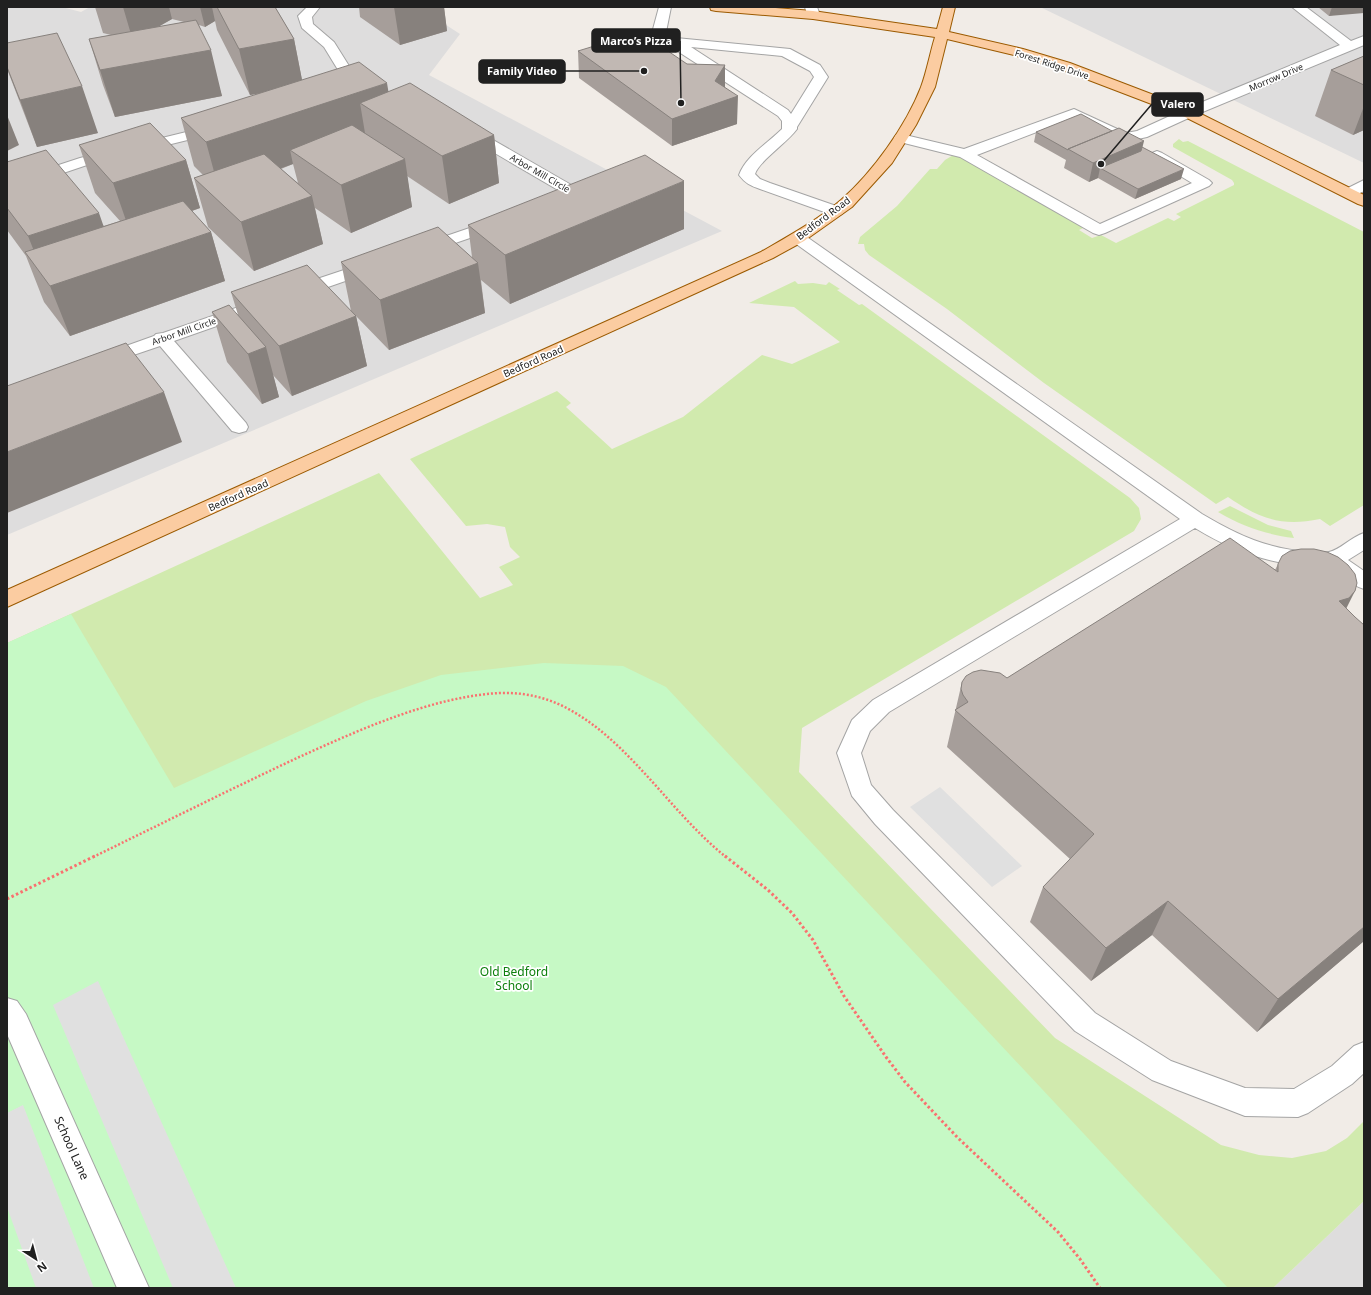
<svg xmlns="http://www.w3.org/2000/svg" width="1371" height="1295" viewBox="0 0 1371 1295" font-family="'Noto Sans',sans-serif">
  <rect width="100%" height="100%" fill="#f1ece7"/>
  <path fill="#dedddd" d="M 7,7 L 62,7 L 81,12 L 90,7 L 421,7 L 420,8 L 460,34 L 429,75 L 722,231 L 7,535 Z
    M 1040,7 L 1364,7 L 1364,163 L 1252,109 Z
    M 1364,1201 L 1364,1288 L 1273,1288 Z"/>
  <path fill="#d1eaae" d="M 1179,139 L 1183,142 L 1188,141 L 1364,232 L 1364,505 L 1330,526 L 1320,519 C 1282,527 1260,519 1228,497 L 1216,504 L 1044,383 L 947,309 L 869,255 L 865,250 L 864,244 L 858,244 L 860,237 L 897,206 L 930,169 L 937,169 L 945,160 L 955,154 L 966,157 L 1087,226 L 1079,230 L 1092,238 L 1101,235 L 1116,243 L 1168,218 L 1174,221 L 1181,217 L 1176,214 L 1234,185 L 1234,183 L 1232,180 L 1173,147 L 1173,144 Z
    M 795,281 L 798,284 L 813,283 L 826,285 L 829,282 L 840,289 L 837,290 L 859,305 L 862,304 L 1130,498 L 1139,508 L 1141,519 L 1134,531 L 802,728 L 799,772 L 1055,1038 L 1221,1145 L 1259,1155 L 1292,1158 L 1326,1151 L 1347,1138 L 1364,1121 L 1364,1201 L 1273,1288 L 1125,1288 L 37,872 L 7,643 L 379,473 L 480,598 L 513,585 L 499,567 L 520,557 L 510,547 L 505,527 L 487,524 L 466,526 L 410,459 L 557,391 L 571,403 L 566,407 L 612,449 L 683,417 L 762,355 L 792,364 L 840,342 L 794,307 L 749,303 Z
    M 1230,506 L 1268,525 L 1291,531 L 1294,538 C 1264,534 1244,527 1218,512 Z"/>
  <path fill="#c6f9c5" d="M 71,614 L 174,788 L 366,701 L 441,675 L 544,663 L 623,666 L 666,687 L 1228,1288 L 9,1288 L 7,1283 L 7,643 Z"/>
  <path fill="#e0e0e0" d="M 940,787 L 1022,866 L 992,887 L 910,807 Z
    M 98,981 L 236,1288 L 173,1288 L 53,1005 Z
    M 23,1105 L 94,1288 L 36,1288 L 7,1207 L 7,1113 Z"/>
  <g fill="none" stroke-linecap="round" stroke-linejoin="round">
    <g stroke="#a4a4a4" stroke-width="2">
      <path id="minor" d="M 307,7 L 320,7 L 312,17 L 313,24 L 334,42 L 361,85 L 366,86 L 368,89 L 366,92 L 361,93 L 351,91 L 324,47 L 302,28 L 298,16 Z
        M 659,7 L 671,7 L 666,32 L 676,38 L 790,49 L 820,65 L 828,77 L 797,127 L 797,129 C 787,143 759,161 755,174 L 760,179 L 770,183 L 842,208 L 844,211 L 842,214 L 836,216 L 830,214 L 760,189 C 751,186 745,183 739,175 C 746,156 768,143 782,129 L 782,121 L 778,116 L 654,36 L 652,33 ZM 691,47 L 782,56 L 810,71 L 814,77 L 791,114 L 788,110 Z
        M 805,7 L 817,7 L 820,15 L 818,18 L 808,18 Z
        M 1292,7 L 1306,7 L 1351,41 L 1364,36 L 1364,45 L 1193,116 L 1147,137 L 1124,142 L 1119,141 L 1073,118 L 977,155 L 1100,224 L 1192,183 L 1152,159 L 1149,156 L 1152,153 L 1157,151 L 1162,153 L 1209,180 L 1212,183 L 1209,186 L 1105,233 L 1099,235 L 1093,233 L 960,157 L 896,141 L 894,138 L 896,135 L 901,134 L 964,149 L 1074,109 L 1126,133 L 1137,131 L 1183,110 L 1340,45 Z
        M 215,125 L 220,126 L 222,129 L 220,132 L 90,164 L 7,192 L 7,182 L 80,158 Z
        M 469,128 L 474,129 L 580,190 L 583,193 C 577,201 563,206 554,203 L 552,200 L 554,197 L 563,193 L 464,135 L 462,132 L 464,129 Z
        M 1364,180 L 1364,191 L 1354,196 L 1349,198 L 1344,196 L 1341,193 L 1344,190 Z
        M 496,219 L 502,221 L 504,224 L 502,227 L 429,252 L 423,254 L 417,252 L 415,249 L 417,246 Z
        M 798,233 L 804,235 L 1202,514 C 1239,536 1268,549 1311,552 C 1316,552 1324,554 1329,552 C 1340,550 1351,537 1364,533 L 1364,550 L 1348,560 L 1364,571 L 1364,589 C 1349,585 1339,571 1328,567 C 1318,564 1305,567 1294,565 C 1256,559 1228,548 1195,528 L 889,712 L 870,731 L 861,753 L 871,785 L 893,810 L 1095,1013 L 1171,1061 L 1245,1088 L 1294,1089 L 1332,1066 L 1354,1046 L 1364,1042 L 1364,1073 L 1352,1084 L 1308,1113 L 1298,1117 L 1245,1116 L 1152,1080 L 1075,1031 L 875,824 L 852,796 L 837,753 L 852,720 L 873,700 L 1180,519 L 792,241 L 790,238 L 792,235 Z
        M 371,261 L 377,262 L 379,266 L 377,270 L 302,296 L 296,297 L 290,296 L 288,292 L 290,288 Z
        M 265,298 L 271,299 L 274,303 L 271,307 L 174,341 L 246,423 L 248,427 L 246,431 L 239,433 L 232,431 L 160,346 L 104,365 L 98,364 L 95,360 L 98,356 L 154,336 L 156,334 L 163,333 Z
        M 7,998 L 17,1001 L 26,1014 L 149,1288 L 117,1288 L 7,1034 Z"/>
    </g>
    <g stroke="#9b5a01" stroke-width="2">
      <path id="major" d="M 710,7 L 763,7 L 813,11 L 937,29 L 943,7 L 955,7 L 949,32 L 1023,49 L 1070,63 L 1193,110 L 1364,195 L 1364,206 L 1358,204 L 1183,116 L 1060,69 L 1014,55 L 947,39 L 935,87 L 916,125 L 892,163 L 852,207 L 804,241 L 773,258 L 7,607 L 7,590 L 761,252 C 787,237 818,220 841,200 C 872,173 906,126 921,87 C 927,71 930,53 935,37 L 813,19 L 716,11 L 711,10 Z"/>
    </g>
    <path stroke="#f9716f" stroke-width="2.5" stroke-dasharray="2 2" stroke-linecap="butt" d="M 93,857 C 161,824 229,790 297,758 C 359,730 431,697 499,693 C 525,692 550,698 572,711 C 632,745 672,814 726,857"/>
    <path stroke="#f9716f" stroke-width="3" stroke-dasharray="2.5 2.5" stroke-linecap="butt" d="M 725,856 L 768,890 L 792,913 L 813,940 L 844,996 L 886,1057 L 905,1082 L 958,1138 L 1058,1232 L 1080,1259 L 1100,1288
      M 7,899 L 95,856"/>
    <use href="#minor" fill="#fff" fill-rule="evenodd"/>
    <use href="#major" fill="#fbcca1" fill-rule="evenodd"/>
  </g>
  <path fill="#a69e9a" fill-rule="evenodd" d="M 95,7 L 275,7 L 294,39 L 302,80 L 389,92 L 494,135 L 499,183 L 449,204 L 407,176 L 412,207 L 351,233 L 315,208 L 323,244 L 254,271 L 208,227 L 194,178 L 203,175 L 194,166 L 181,118 L 259,94 L 250,95 L 217,30 L 215,21 L 205,27 L 199,25 L 222,96 L 115,117 L 103,85 L 89,39 L 111,35 L 103,33 ZM 172,19 L 184,22 L 158,27 ZM 293,164 L 298,183 L 281,169 Z
    M 359,7 L 444,7 L 447,31 L 400,45 L 360,17 Z
    M 1318,7 L 1364,7 L 1329,16 Z
    M 7,43 L 98,133 L 37,147 L 7,69 Z
    M 578,51 L 687,64 L 725,65 L 725,87 L 737,124 L 672,146 L 579,78 Z
    M 1364,56 L 1364,130 L 1353,135 L 1315,116 L 1331,70 Z
    M 1112,131 L 1142,147 L 1181,179 L 1135,199 L 1098,178 L 1089,182 L 1064,168 L 1066,160 L 1034,142 L 1036,132 Z
    M 79,145 L 186,160 L 200,208 L 192,211 L 211,232 L 225,281 L 70,336 L 44,302 L 26,256 L 7,230 L 7,162 L 104,226 L 120,221 L 95,193 Z
    M 468,225 L 684,229 L 510,304 L 481,280 L 485,313 L 389,350 L 356,316 L 367,366 L 292,396 L 273,375 L 279,397 L 262,404 L 227,362 L 212,312 L 238,315 L 231,292 L 351,311 L 341,262 L 472,257 Z
    M 1278,564 L 1346,609 L 1364,941 L 1257,1032 L 1152,935 L 1091,981 L 1030,922 L 1043,887 L 1070,859 L 947,747 L 962,682 L 1007,678 L 1275,570 Z"/>
  <path fill="#87817d" d="M 123,7 L 169,7 L 172,19 L 133,41 Z
    M 200,7 L 212,7 L 215,21 L 205,27 Z
    M 394,7 L 444,7 L 447,31 L 400,45 Z
    M 1332,7 L 1364,7 L 1364,13 L 1329,16 Z
    M 294,39 L 303,85 L 250,95 L 239,49 Z
    M 211,50 L 222,96 L 115,117 L 100,70 Z
    M 725,65 L 725,92 L 738,96 L 737,124 L 672,146 L 672,119 L 715,81 Z
    M 387,83 L 394,125 L 360,103 L 366,139 L 290,150 L 293,164 L 219,190 L 206,142 Z
    M 82,86 L 98,133 L 37,147 L 20,100 Z
    M 1364,106 L 1364,130 L 1353,135 Z
    M 7,115 L 19,145 L 7,151 Z
    M 494,135 L 499,183 L 449,204 L 442,156 Z
    M 1144,141 L 1139,161 L 1100,168 L 1098,178 L 1089,182 L 1093,163 Z
    M 405,159 L 412,207 L 351,233 L 341,185 Z
    M 186,160 L 200,208 L 130,232 L 113,183 Z
    M 1184,169 L 1181,179 L 1135,199 L 1138,189 Z
    M 684,181 L 684,229 L 510,304 L 505,255 Z
    M 312,196 L 323,244 L 254,271 L 241,222 Z
    M 99,213 L 116,262 L 46,281 L 28,236 Z
    M 211,232 L 225,281 L 70,336 L 50,286 Z
    M 478,263 L 485,313 L 389,350 L 380,300 Z
    M 356,316 L 367,366 L 292,396 L 279,346 Z
    M 266,347 L 279,397 L 262,404 L 248,354 Z
    M 164,392 L 182,442 L 7,513 L 7,452 Z
    M 1355,591 L 1336,629 L 1339,601 Z
    M 1168,901 L 1152,935 L 1091,981 L 1106,948 Z
    M 1364,927 L 1364,941 L 1257,1032 L 1278,999 Z"/>
  <path fill="#c1b8b3" stroke="#87817d" d="M 217,7 L 275,7 L 294,39 L 239,49 Z
    M 196,20 L 211,50 L 100,70 L 89,39 Z
    M 640,32 L 687,64 L 725,65 L 715,81 L 738,96 L 672,119 L 578,51 Z
    M 57,33 L 82,86 L 20,100 L 7,67 L 7,43 Z
    M 1364,56 L 1364,85 L 1331,70 Z
    M 359,62 L 387,83 L 206,142 L 181,118 Z
    M 410,83 L 494,135 L 442,156 L 360,103 Z
    M 1081,114 L 1112,131 L 1068,149 L 1068,150 L 1036,132 Z
    M 150,123 L 186,160 L 113,183 L 79,145 Z
    M 352,125 L 405,159 L 341,185 L 290,150 Z
    M 1119,128 L 1144,141 L 1093,163 L 1068,149 Z
    M 1142,147 L 1184,169 L 1138,189 L 1100,168 L 1141,151 Z
    M 46,150 L 99,213 L 28,236 L 7,208 L 7,162 Z
    M 264,154 L 312,196 L 241,222 L 194,178 Z
    M 645,155 L 684,181 L 505,255 L 468,225 Z
    M 183,201 L 211,232 L 50,286 L 25,252 Z
    M 438,227 L 478,263 L 380,300 L 341,262 Z
    M 307,265 L 356,316 L 279,346 L 231,292 Z
    M 229,305 L 266,347 L 248,354 L 212,312 Z
    M 126,343 L 164,392 L 7,452 L 7,386 Z
    M 1230,538 L 1278,572 L 1278,564 L 1282,556 L 1290,551 L 1301,549 L 1314,549 L 1327,552 L 1338,557 L 1348,565 L 1355,574 L 1357,583 L 1355,591 L 1349,598 L 1339,601 L 1355,617 L 1364,625 L 1364,927 L 1278,999 L 1168,901 L 1106,948 L 1043,887 L 1094,834 L 955,710 L 968,702 L 963,695 L 961,689 L 962,682 L 966,676 L 973,672 L 981,670 L 1000,673 L 1007,678 Z"/>
  <g text-anchor="middle" dominant-baseline="central" stroke-width="3.5" stroke-linejoin="round" paint-order="stroke">
    <g font-size="9" fill="#202020" stroke="#fff">
      <text transform="translate(1052 64) rotate(18)">Forest Ridge Drive</text>
      <text transform="translate(1276 77) rotate(-23)">Morrow Drive</text>
      <text transform="translate(540 173) rotate(30)">Arbor Mill Circle</text>
      <text transform="translate(184 331) rotate(-19)">Arbor Mill Circle</text>
    </g>
    <g font-size="10" fill="#202020" stroke="#fff">
      <text transform="translate(823 218) rotate(-37)">Bedford Road</text>
      <text transform="translate(533 361) rotate(-24)">Bedford Road</text>
      <text transform="translate(238 495) rotate(-24)">Bedford Road</text>
    </g>
    <g font-size="12" fill="#0e800d" stroke="#fff">
      <text x="514" y="971">Old Bedford<tspan x="514" dy="14">School</tspan></text>
    </g>
    <g font-size="12" fill="#202020" stroke="#fff">
      <text transform="translate(72 1148) rotate(66)">School Lane</text>
    </g>
  </g>
  <path fill="none" stroke="#202020" stroke-width="1.5" d="M681 103L680 41M644 71L565 71M1101 164L1152 104"/>
  <g fill="#202020" stroke="#fff" stroke-width="1.5">
    <circle cx="681" cy="103" r="4"/>
    <circle cx="644" cy="71" r="4"/>
    <circle cx="1101" cy="164" r="4"/>
  </g>
  <g fill="#202020" stroke="#202020" stroke-width="1.5">
    <rect x="592" y="29" width="88" height="23" rx="4"/>
    <rect x="479" y="60" width="86" height="23" rx="4"/>
    <rect x="1152" y="93" width="51" height="23" rx="4"/>
  </g>
  <g font-size="11" text-anchor="middle" font-weight="bold" fill="#fff">
    <text x="636" y="45">Marco’s Pizza</text>
    <text x="522" y="75">Family Video</text>
    <text x="1178" y="108">Valero</text>
  </g>
  <rect width="1371" height="1295" fill="none" stroke="#202020" stroke-width="16"/>
  <g transform="translate(36 1259) rotate(144)" stroke="#ffffff" stroke-width="3" paint-order="stroke">
  <path d="M0-3L7 15L0 10L-7 15Z" fill="#202020"/>
  <text y="-6" font-size="11" font-weight="bold" text-anchor="middle" fill="#202020">N</text>
  </g>
</svg>
